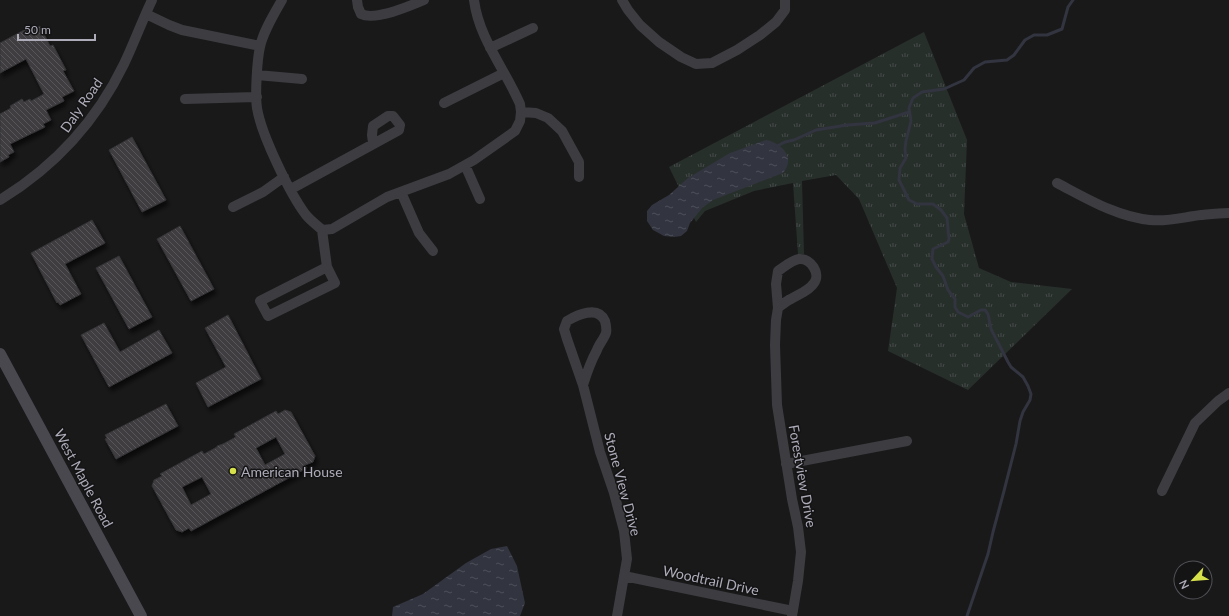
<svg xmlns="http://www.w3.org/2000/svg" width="1229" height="616" viewBox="0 0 1229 616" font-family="Lato,sans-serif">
  <defs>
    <pattern id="grass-tufts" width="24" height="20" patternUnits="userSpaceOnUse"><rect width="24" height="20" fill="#272f2b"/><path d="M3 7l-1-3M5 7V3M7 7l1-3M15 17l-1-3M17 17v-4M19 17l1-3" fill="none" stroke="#444a48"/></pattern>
    <pattern id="water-ripples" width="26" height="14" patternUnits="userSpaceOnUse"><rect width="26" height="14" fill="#32343f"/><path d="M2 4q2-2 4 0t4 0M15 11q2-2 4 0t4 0" fill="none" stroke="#4d4f59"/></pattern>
    <pattern id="building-back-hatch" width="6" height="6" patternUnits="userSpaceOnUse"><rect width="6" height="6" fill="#3f3e41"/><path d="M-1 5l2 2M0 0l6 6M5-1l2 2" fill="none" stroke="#58575a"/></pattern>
    <filter id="shadow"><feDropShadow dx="2.5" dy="4.5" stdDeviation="2" flood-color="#0009"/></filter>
  </defs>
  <rect width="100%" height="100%" fill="#19191a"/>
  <path fill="url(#grass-tufts)" d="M 924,32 L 967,140 L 964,214 L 979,268 L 1011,282 L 1072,289 L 968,390 L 888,351 L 897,288 L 859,199 L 836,175 L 802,181 L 804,254 L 798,254 L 793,183 L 754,191 L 705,211 L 696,222 L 669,167 Z"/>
  <path fill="url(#water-ripples)" d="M 766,140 C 782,143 796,158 783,173 L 713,200 L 702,208 L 690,223 L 687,231 L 681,236 L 674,237 L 664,236 L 653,230 L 647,221 L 647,211 L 652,205 L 669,195 L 688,178 L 730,153 Z
    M 507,546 L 517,566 L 525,603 L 520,616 L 392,616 L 393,607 L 423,594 L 466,563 L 491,549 Z"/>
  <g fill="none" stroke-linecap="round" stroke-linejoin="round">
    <path stroke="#32343f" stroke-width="3" d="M 777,146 L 785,142 L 794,140 L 816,130 L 847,125 L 875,123 L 909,112
      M 967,616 L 988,554 L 993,532 L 1004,491 L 1016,444 L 1020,421 L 1023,412 L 1030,400 L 1031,394 L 1028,386 L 1023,377 L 1011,367 L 1008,362 L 991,329 L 988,314 L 985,310 L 981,310 L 968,317 L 958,312 L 955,307 L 955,299 L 948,290 L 943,276 L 936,267 L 932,259 L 933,249 L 948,242 L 949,239 L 947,218 L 941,210 L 933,204 L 917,204 L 909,200 L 899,180 L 900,168 L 906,158 L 905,149 L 906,141 L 911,121 L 909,108 L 913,98 L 922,92 L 944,89 L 964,80 L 974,68 L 985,62 L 1007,60 L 1014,55 L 1025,40 L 1034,35 L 1047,35 L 1062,29 L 1068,7 L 1073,0"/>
  </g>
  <path fill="url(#building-back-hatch)" stroke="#343336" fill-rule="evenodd" filter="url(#shadow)" d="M 40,26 L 50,46 L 53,45 L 66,70 L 63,71 L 74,91 L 62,97 L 64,101 L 46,110 L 51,120 L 43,124 L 45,127 L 10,144 L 14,152 L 8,155 L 9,157 L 0,162 L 0,114 L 11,108 L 10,106 L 22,99 L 24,102 L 30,99 L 31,101 L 44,94 L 26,59 L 0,73 L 0,43 L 26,29 L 28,32 Z
    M 132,137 L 166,200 L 142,212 L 109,150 Z
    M 92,220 L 105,243 L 65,264 L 81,294 L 60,305 L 58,302 L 57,303 L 31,253 Z
    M 180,226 L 214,289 L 191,301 L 157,239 Z
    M 119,256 L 152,317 L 129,329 L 96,268 Z
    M 228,315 L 261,379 L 208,407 L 196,383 L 226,367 L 205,328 Z
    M 104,323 L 120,352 L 159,330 L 172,353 L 109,387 L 81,335 Z
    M 166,404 L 178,426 L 116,459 L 105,439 L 107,438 L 105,435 Z
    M 285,410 L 291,412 L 315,456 L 313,462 L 305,465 L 307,468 L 191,531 L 189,528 L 182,532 L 176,530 L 152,486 L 154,480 L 162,476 L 160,474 L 202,451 L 204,454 L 217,447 L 217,446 L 223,444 L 236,437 L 234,434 L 276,411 L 278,414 ZM 276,437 L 285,454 L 265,465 L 256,448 ZM 202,477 L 211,494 L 191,505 L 182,487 Z"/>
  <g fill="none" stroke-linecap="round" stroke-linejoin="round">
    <path stroke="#3d3c41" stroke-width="10" d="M 282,0 C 274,14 263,32 260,47 C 257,60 255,95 257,108 C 261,134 290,194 306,215 C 311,221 317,225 322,230 L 332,229 L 387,197 L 449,174 L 474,160 L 515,131 L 520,121 L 521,112 L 520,104 C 505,69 479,39 474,0
      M 357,0 L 358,7 L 361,14 C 375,21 410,6 424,0
      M 622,0 L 628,10 L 640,25 L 659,42 L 681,57 L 696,64 L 712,63 L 737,50 L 760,35 L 776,22 L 785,10 L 785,0
      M 146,14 L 169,25 L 182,30 L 260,46
      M 490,48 L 533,28
      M 257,75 L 302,79
      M 185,99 L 257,97
      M 444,103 L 504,73
      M 521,112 L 536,113 L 548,118 L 562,131 L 579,162 L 579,177
      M 465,165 L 480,199
      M 1057,183 C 1086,198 1117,217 1150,220 C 1168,222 1184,217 1201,215 C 1211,214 1220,213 1229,213
      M 291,189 L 399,130 L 400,125 L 393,116 L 388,116 L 373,126 L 372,135 L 373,143
      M 401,192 L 419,233 L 433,251
      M 0,200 C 54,167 96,122 124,64 C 134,43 142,21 152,0
      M 233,207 L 263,192 L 284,177
      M 322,230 L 327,267 L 260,301 L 268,316 L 335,283 L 327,267
      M 778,308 C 782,305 786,301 791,299 C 799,294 809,291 814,283 C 821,274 811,258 799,259 C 792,260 784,267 778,271 L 776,284 L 778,308 L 776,320 L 775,345 L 777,405 L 792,499 L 798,527 L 801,552 L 798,581 L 792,616
      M 583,385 C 587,372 591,361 597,350 C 599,344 604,339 606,333 C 607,329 606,325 605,321 C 598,305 577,315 567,321 L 564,329 L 567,339 L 583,385 L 600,452 L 614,493 L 624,531 L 627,559 L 617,616
      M 786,464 L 907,441
      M 1162,491 L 1195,423 L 1218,401 L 1229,393
      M 624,576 L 793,611"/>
    <path stroke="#49484f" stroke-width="12" d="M 0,354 L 141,616"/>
  </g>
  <circle fill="#d6e04b" stroke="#141415" stroke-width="1.5" cx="233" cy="471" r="4"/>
  <g text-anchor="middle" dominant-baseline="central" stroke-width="3" stroke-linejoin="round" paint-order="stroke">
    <g font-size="14" fill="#aeacb9" stroke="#141415">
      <text transform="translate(81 105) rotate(-55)">Daly Road</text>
      <text transform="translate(803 476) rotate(80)">Forestview Drive</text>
      <text transform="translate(84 478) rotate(62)">West Maple Road</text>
      <text transform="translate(623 484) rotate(75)">Stone View Drive</text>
      <text transform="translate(711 580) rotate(12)">Woodtrail Drive</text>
    </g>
    <g font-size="14" fill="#aeacb9" stroke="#141415" text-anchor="start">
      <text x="241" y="471">American House</text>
    </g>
  </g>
  <g transform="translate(1193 580) rotate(244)"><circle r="19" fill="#141415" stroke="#525157"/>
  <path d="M0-3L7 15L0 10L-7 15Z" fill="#d6e04b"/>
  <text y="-6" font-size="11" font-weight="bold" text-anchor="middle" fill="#aeacb9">N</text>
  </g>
  <path d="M18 34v6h77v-6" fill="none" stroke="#aeacb9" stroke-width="2"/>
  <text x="24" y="34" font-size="12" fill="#aeacb9" stroke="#141415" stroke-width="3" paint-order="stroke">50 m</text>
</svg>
